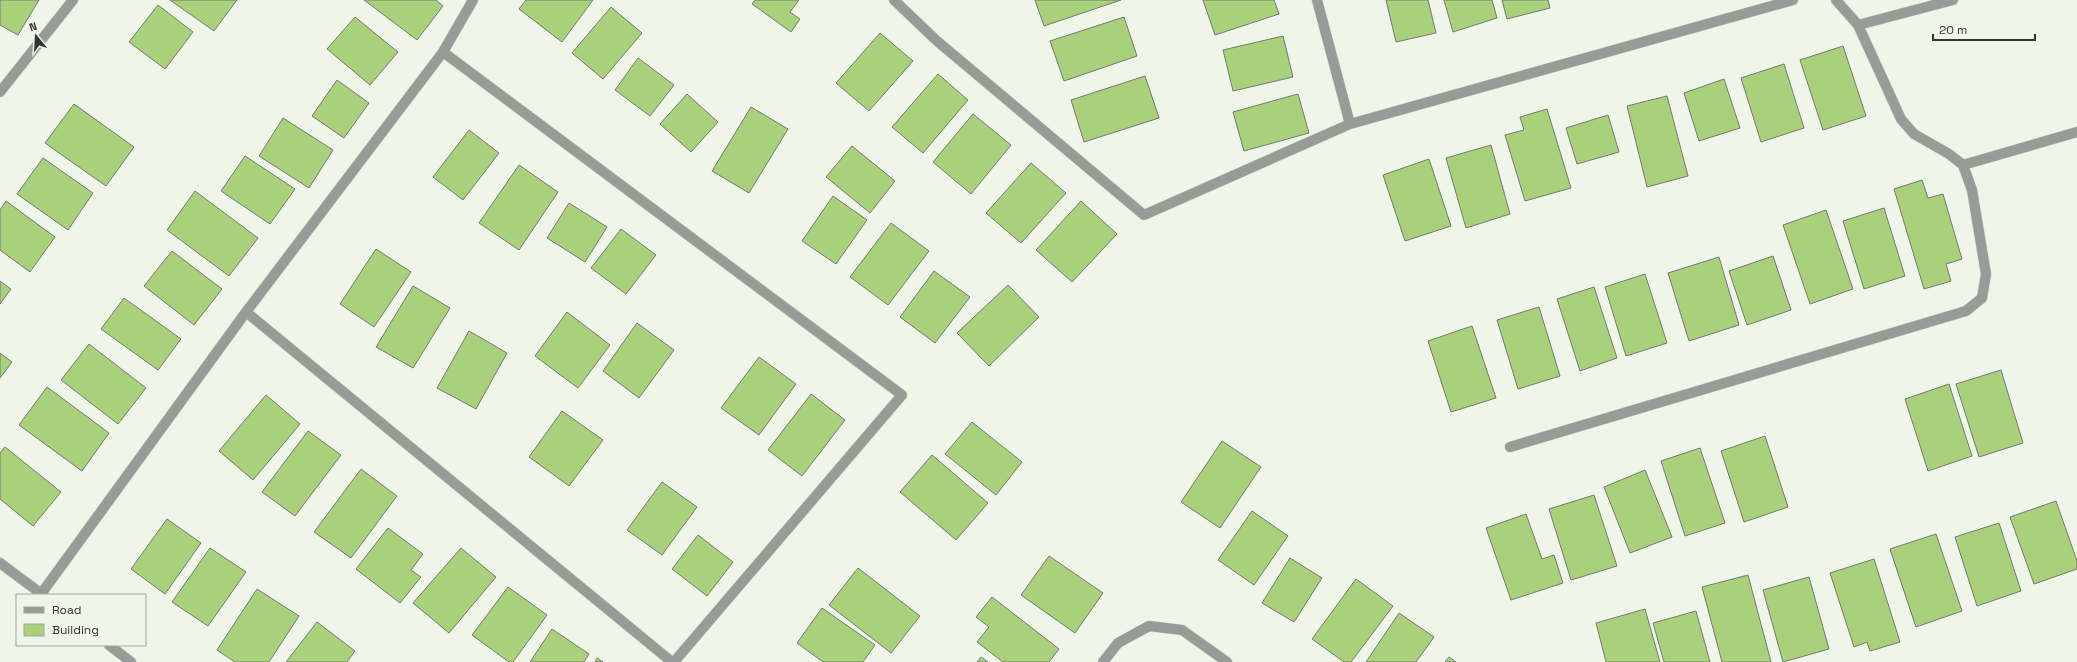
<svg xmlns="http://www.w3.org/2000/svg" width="2077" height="662" viewBox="0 0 2077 662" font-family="'Space Grotesk',sans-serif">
  <rect width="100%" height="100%" fill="#eff5e8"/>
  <path fill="#a9d07b" stroke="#757b70" d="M 0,0 L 39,0 L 18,35 L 0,25 Z
    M 170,0 L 237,0 L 214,31 Z
    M 364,0 L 436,0 L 443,6 L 417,40 Z
    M 526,0 L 593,0 L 562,42 L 519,9 Z
    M 755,0 L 799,0 L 790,12 L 800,19 L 791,32 L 752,4 Z
    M 1035,0 L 1121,0 L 1044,26 Z
    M 1203,0 L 1274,0 L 1279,14 L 1215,35 Z
    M 1386,0 L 1428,0 L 1436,33 L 1396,42 Z
    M 1444,0 L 1492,0 L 1497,18 L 1453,32 Z
    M 1502,0 L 1548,0 L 1550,8 L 1507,19 Z
    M 158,5 L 193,32 L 165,69 L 129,42 Z
    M 611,7 L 642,33 L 603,79 L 572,53 Z
    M 355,17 L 398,52 L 370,85 L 327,49 Z
    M 1124,17 L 1137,56 L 1064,81 L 1050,41 Z
    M 880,33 L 913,61 L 869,111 L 836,83 Z
    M 1283,36 L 1293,77 L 1233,91 L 1223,50 Z
    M 1843,46 L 1866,116 L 1823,130 L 1800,60 Z
    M 638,58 L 674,85 L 650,116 L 615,90 Z
    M 1784,64 L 1804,128 L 1761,142 L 1741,78 Z
    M 938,74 L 968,100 L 923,153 L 892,127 Z
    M 1145,76 L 1159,118 L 1084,142 L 1071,100 Z
    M 1724,79 L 1740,128 L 1699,141 L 1684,93 Z
    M 337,80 L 369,103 L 344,138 L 312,116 Z
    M 687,94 L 718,122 L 691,152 L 660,124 Z
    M 1298,94 L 1309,133 L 1244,151 L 1233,112 Z
    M 1667,96 L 1688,176 L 1647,187 L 1627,106 Z
    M 74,104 L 134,147 L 106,186 L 45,143 Z
    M 751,107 L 788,129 L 749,193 L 712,171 Z
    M 1547,109 L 1571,188 L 1525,201 L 1505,135 L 1524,130 L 1520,117 Z
    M 973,114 L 1011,145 L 971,194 L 933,162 Z
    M 1608,115 L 1619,152 L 1577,164 L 1566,128 Z
    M 283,118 L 333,150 L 309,188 L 259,156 Z
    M 469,130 L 499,153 L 463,200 L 433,177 Z
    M 1491,145 L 1510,214 L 1466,228 L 1446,158 Z
    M 852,146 L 895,181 L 870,213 L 826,177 Z
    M 245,156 L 295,189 L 270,224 L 221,191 Z
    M 43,158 L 93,193 L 68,230 L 17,194 Z
    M 1429,159 L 1451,226 L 1405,241 L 1383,175 Z
    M 1031,163 L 1066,193 L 1021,243 L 986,213 Z
    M 519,165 L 558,192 L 519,250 L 479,223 Z
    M 1922,180 L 1928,198 L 1943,194 L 1962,259 L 1946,264 L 1951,281 L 1924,289 L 1894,189 Z
    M 195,191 L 258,238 L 229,276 L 167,230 Z
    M 833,196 L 867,220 L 836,264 L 802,241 Z
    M 6,201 L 55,237 L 30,272 L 0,250 L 0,210 Z
    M 1081,201 L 1117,234 L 1072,282 L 1036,250 Z
    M 569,203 L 607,227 L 585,262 L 547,238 Z
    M 1884,208 L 1905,276 L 1864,289 L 1843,221 Z
    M 1826,210 L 1853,289 L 1810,304 L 1783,225 Z
    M 891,223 L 929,251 L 888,305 L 850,277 Z
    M 621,229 L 656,255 L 626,294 L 591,268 Z
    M 376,249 L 411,272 L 374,327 L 340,304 Z
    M 172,251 L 222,289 L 194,325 L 144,286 Z
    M 1773,256 L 1791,310 L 1747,325 L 1729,271 Z
    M 1719,257 L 1739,325 L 1689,341 L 1668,273 Z
    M 934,271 L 970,297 L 935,343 L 900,317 Z
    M 1645,274 L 1667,343 L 1626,356 L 1605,287 Z
    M 0,281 L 11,289 L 0,304 Z
    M 1008,285 L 1039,317 L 989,366 L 957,333 Z
    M 413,286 L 450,308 L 413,368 L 376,347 Z
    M 1594,287 L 1617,358 L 1580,371 L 1557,299 Z
    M 124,298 L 181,339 L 158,370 L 101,329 Z
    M 1539,307 L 1560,376 L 1518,389 L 1497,320 Z
    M 567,312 L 610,345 L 578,388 L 535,356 Z
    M 637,323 L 674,350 L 639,398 L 603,371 Z
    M 1472,326 L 1496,398 L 1451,412 L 1428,341 Z
    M 469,331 L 507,353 L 476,409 L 437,388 Z
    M 89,344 L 146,388 L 118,424 L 61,380 Z
    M 0,353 L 12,362 L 0,378 Z
    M 759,357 L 796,384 L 759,435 L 721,408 Z
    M 2001,370 L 2023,443 L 1979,457 L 1956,384 Z
    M 1949,384 L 1972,456 L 1928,471 L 1905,399 Z
    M 47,387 L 109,433 L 82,471 L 19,425 Z
    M 811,394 L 845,420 L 802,476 L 768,450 Z
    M 266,395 L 300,424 L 253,480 L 219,451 Z
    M 562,411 L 603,440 L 569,486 L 529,457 Z
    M 972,422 L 1022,462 L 996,495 L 945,454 Z
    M 308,431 L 341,455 L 295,516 L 262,492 Z
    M 1765,436 L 1788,507 L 1744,522 L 1721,451 Z
    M 1222,441 L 1261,467 L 1220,528 L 1181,502 Z
    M 5,447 L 61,492 L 33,526 L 0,499 L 0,453 Z
    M 1700,448 L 1725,523 L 1685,536 L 1661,461 Z
    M 932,455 L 988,503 L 956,540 L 900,492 Z
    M 361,469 L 397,496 L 351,558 L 314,532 Z
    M 1645,470 L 1672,537 L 1630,553 L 1604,487 Z
    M 662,482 L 697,507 L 662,555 L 627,530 Z
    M 1594,495 L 1617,566 L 1571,580 L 1549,509 Z
    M 2056,501 L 2077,561 L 2077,569 L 2034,584 L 2010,517 Z
    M 1252,511 L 1288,536 L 1254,585 L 1218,560 Z
    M 1526,514 L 1542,559 L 1554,555 L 1563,583 L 1511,600 L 1486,528 Z
    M 167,519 L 201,543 L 165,594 L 131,569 Z
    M 1999,523 L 2021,591 L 1977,606 L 1955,537 Z
    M 388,528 L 423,554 L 411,570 L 421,577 L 400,603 L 356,569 Z
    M 1936,534 L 1962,611 L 1916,627 L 1890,549 Z
    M 698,535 L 733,562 L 707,596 L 672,569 Z
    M 210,548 L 246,572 L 208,626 L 172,602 Z
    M 461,548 L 496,577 L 449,633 L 413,603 Z
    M 1049,556 L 1103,593 L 1075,633 L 1021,595 Z
    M 1290,558 L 1322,578 L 1294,622 L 1262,603 Z
    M 1874,559 L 1900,642 L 1870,651 L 1867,642 L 1854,647 L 1830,573 Z
    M 858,568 L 920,616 L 891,653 L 829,605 Z
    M 1748,575 L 1771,662 L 1722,662 L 1702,587 Z
    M 1809,577 L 1829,649 L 1783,662 L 1763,590 Z
    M 1356,579 L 1393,606 L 1351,662 L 1344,662 L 1312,639 Z
    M 508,587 L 547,615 L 513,662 L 509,662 L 472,635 Z
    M 257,589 L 299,616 L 269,662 L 235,662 L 217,650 Z
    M 992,597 L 1059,649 L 1049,662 L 1003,662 L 977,642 L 989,627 L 976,617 Z
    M 822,608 L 875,645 L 863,662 L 823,662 L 797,643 Z
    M 1645,609 L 1660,662 L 1606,662 L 1596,623 Z
    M 1696,611 L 1710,662 L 1664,662 L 1653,623 Z
    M 1399,613 L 1434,637 L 1416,662 L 1366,662 Z
    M 317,622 L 355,651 L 347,662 L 286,662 Z
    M 552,629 L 589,654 L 584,662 L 530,662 Z
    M 981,657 L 988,662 L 977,662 Z
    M 1449,657 L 1456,662 L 1445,662 Z
    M 597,658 L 603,662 L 595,662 Z"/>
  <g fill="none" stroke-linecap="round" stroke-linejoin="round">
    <g stroke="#cdd2c7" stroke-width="11">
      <path id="minor" d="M 894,0 L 937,41 L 1144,215 L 1350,124
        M 1317,0 L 1350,124 L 1793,0
        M 1836,0 L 1858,25 L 1953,0
        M 443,52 L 902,395 L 674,662
        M 0,92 L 73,0
        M 1963,165 L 2077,132
        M 246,312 L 672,662
        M 1510,447 L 1966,311 L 1982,298 L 1986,274 L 1972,190 L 1963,165 L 1949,154 L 1914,134 L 1901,119 L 1858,25
        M 0,563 L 43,595
        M 41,594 L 246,312 L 443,52 L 473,0
        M 109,645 L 131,662
        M 1103,662 L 1118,643 L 1149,626 L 1182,630 L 1227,662"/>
    </g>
    <use href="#minor" stroke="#999c96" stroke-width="10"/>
  </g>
  <rect x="16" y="594" width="130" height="52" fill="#eff5e8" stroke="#a4a89e"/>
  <rect x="24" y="607" width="20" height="6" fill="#999c96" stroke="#a4a89e"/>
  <text x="52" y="614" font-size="12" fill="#333530">Road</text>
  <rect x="24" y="624" width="20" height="12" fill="#a9d07b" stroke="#a4a89e"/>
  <text x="52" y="634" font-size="12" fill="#333530">Building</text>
  <g transform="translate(36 36) rotate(342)" stroke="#eff5e8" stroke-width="3" paint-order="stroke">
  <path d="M0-3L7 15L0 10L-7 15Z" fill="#333530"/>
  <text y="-6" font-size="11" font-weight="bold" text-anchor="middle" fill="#333530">N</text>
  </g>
  <path d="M1933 34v6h102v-6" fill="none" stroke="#333530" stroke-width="2"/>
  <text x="1939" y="34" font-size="12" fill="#333530" stroke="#eff5e8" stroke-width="3" paint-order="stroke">20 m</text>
</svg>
